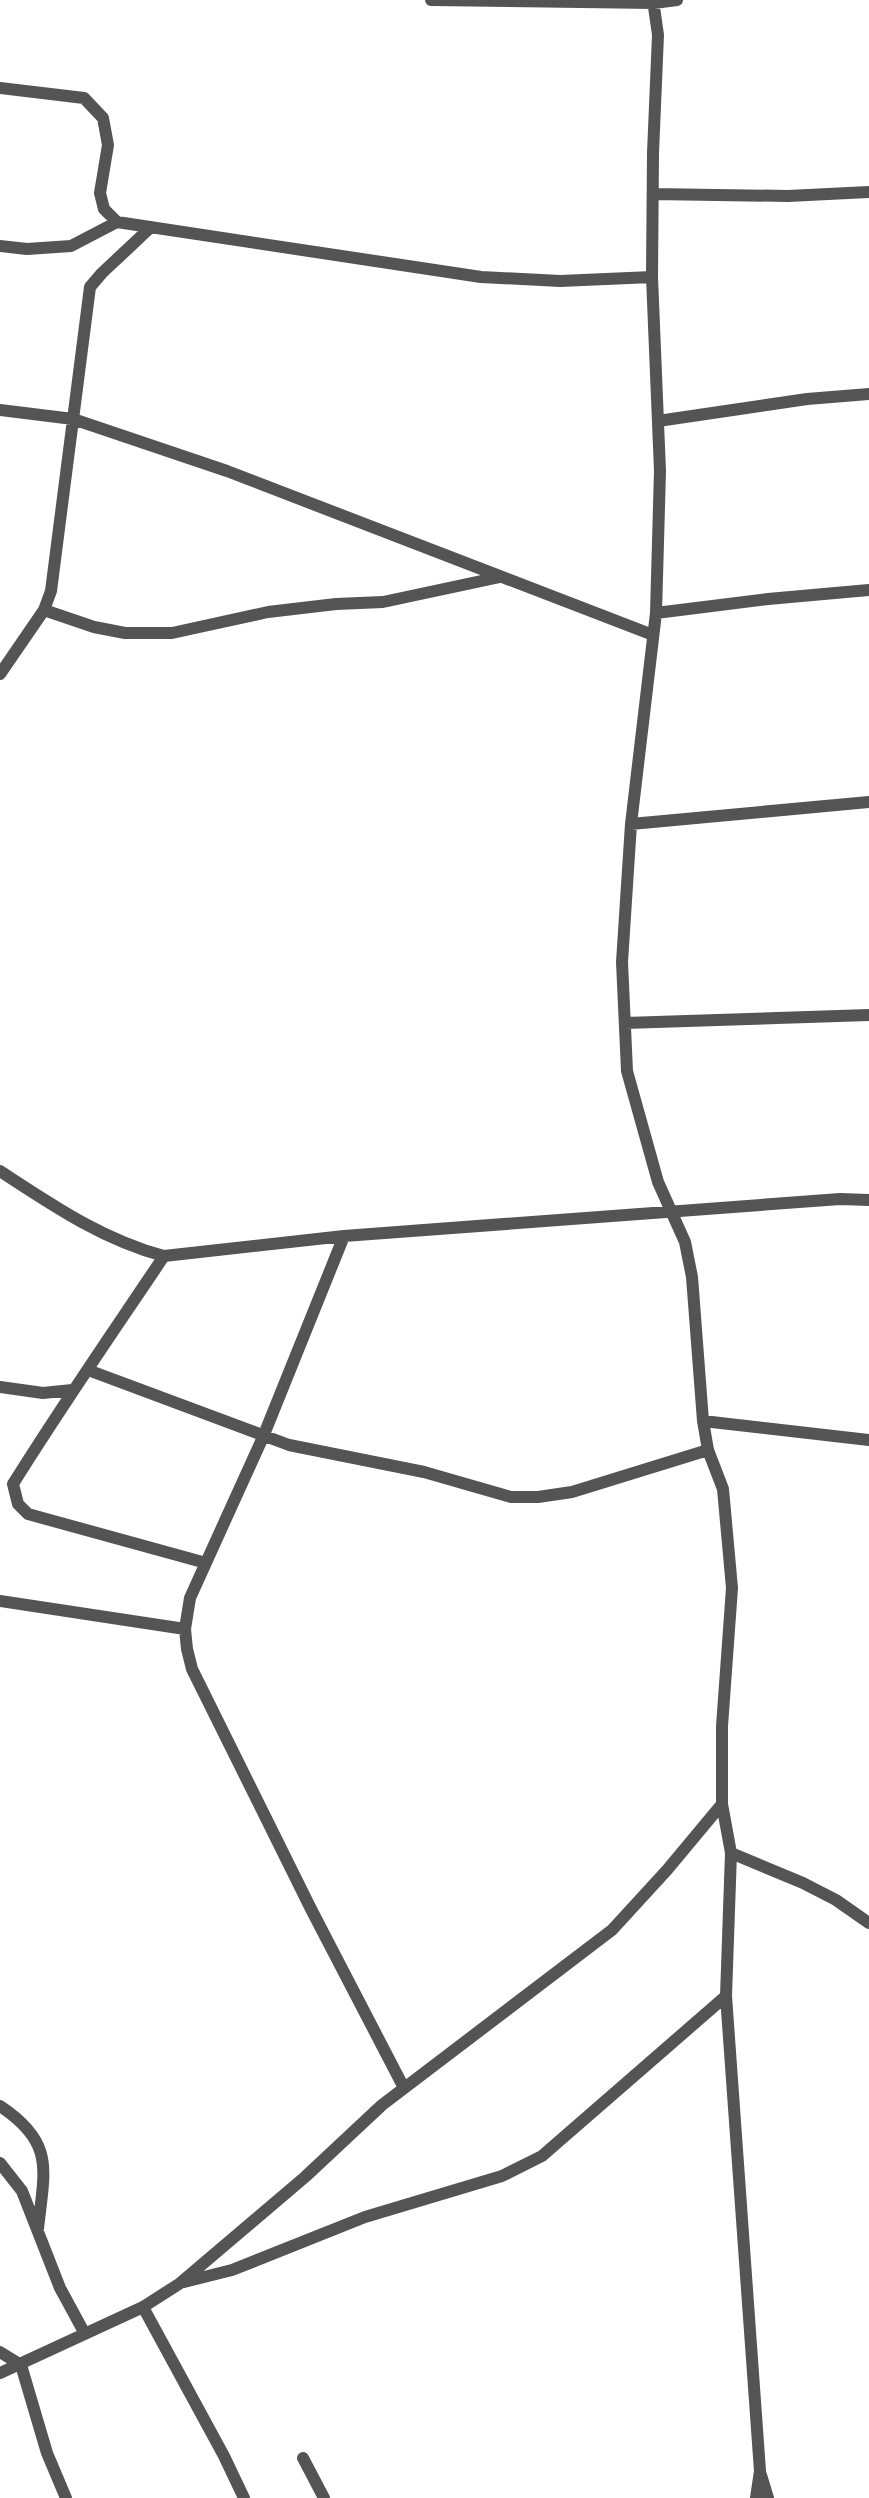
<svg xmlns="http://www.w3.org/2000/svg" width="869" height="2498" viewBox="0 0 869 2498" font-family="Manrope,sans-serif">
  <rect width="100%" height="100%" fill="#fff"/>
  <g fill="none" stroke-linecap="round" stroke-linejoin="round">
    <path stroke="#545454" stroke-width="12" d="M 431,0 L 654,3 L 677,0
      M 653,0 L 658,35 L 653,153 L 652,277 L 660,471 L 656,613 L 631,824 L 622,962 L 627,1071 L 658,1182 L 685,1242 L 692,1277 L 703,1421 L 708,1450 L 723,1489 L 732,1588 L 722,1726 L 722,1804 L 731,1853 L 726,1996 L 760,2471 L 756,2498
      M 0,88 L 84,98 L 103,118 L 108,145 L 100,193 L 104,209 L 117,222 L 481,277 L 560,281 L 652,277
      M 653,194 L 788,196 L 869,192
      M 0,246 L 27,249 L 71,246 L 117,222
      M 0,410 L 73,419 L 227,471 L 653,635
      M 658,421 L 807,399 L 869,394
      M 44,610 L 94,627 L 125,633 L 172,633 L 268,612 L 336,604 L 383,602 L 500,577
      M 656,613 L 768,599 L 869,590
      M 0,674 L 44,610 L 51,591 L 90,287 L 102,273 L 151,227
      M 631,824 L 869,802
      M 625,1023 L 869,1015
      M 0,1171 C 52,1205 103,1240 164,1256 L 344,1236 L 840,1199 L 869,1200
      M 344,1236 L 263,1437 L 190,1598 L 185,1629 L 187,1649 L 192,1669 L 311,1909 L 404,2088
      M 164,1256 C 113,1332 61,1407 13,1484 L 18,1504 L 28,1514 L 206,1563
      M 88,1370 L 289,1445 L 424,1472 L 511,1497 L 538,1497 L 572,1492 L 708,1450
      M 0,1387 L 43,1393 L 72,1390
      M 703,1421 L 869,1440
      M 0,1601 L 185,1629
      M 731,1853 L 803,1883 L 836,1900 L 869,1923
      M 0,2106 C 56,2143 44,2171 38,2229
      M 0,2163 L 22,2191 L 60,2288 L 85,2334
      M 184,2282 L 232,2270 L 365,2217 L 502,2176 L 542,2156 L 726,1996
      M 143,2307 L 224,2456 L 244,2498
      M 0,2352 L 21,2365 L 47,2453 L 66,2498
      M 0,2373 L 143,2307 L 179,2284 L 305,2177 L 382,2105 L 612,1930 L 667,1870 L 722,1804
      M 303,2458 L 324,2498
      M 761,2475 L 768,2498"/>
  </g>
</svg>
